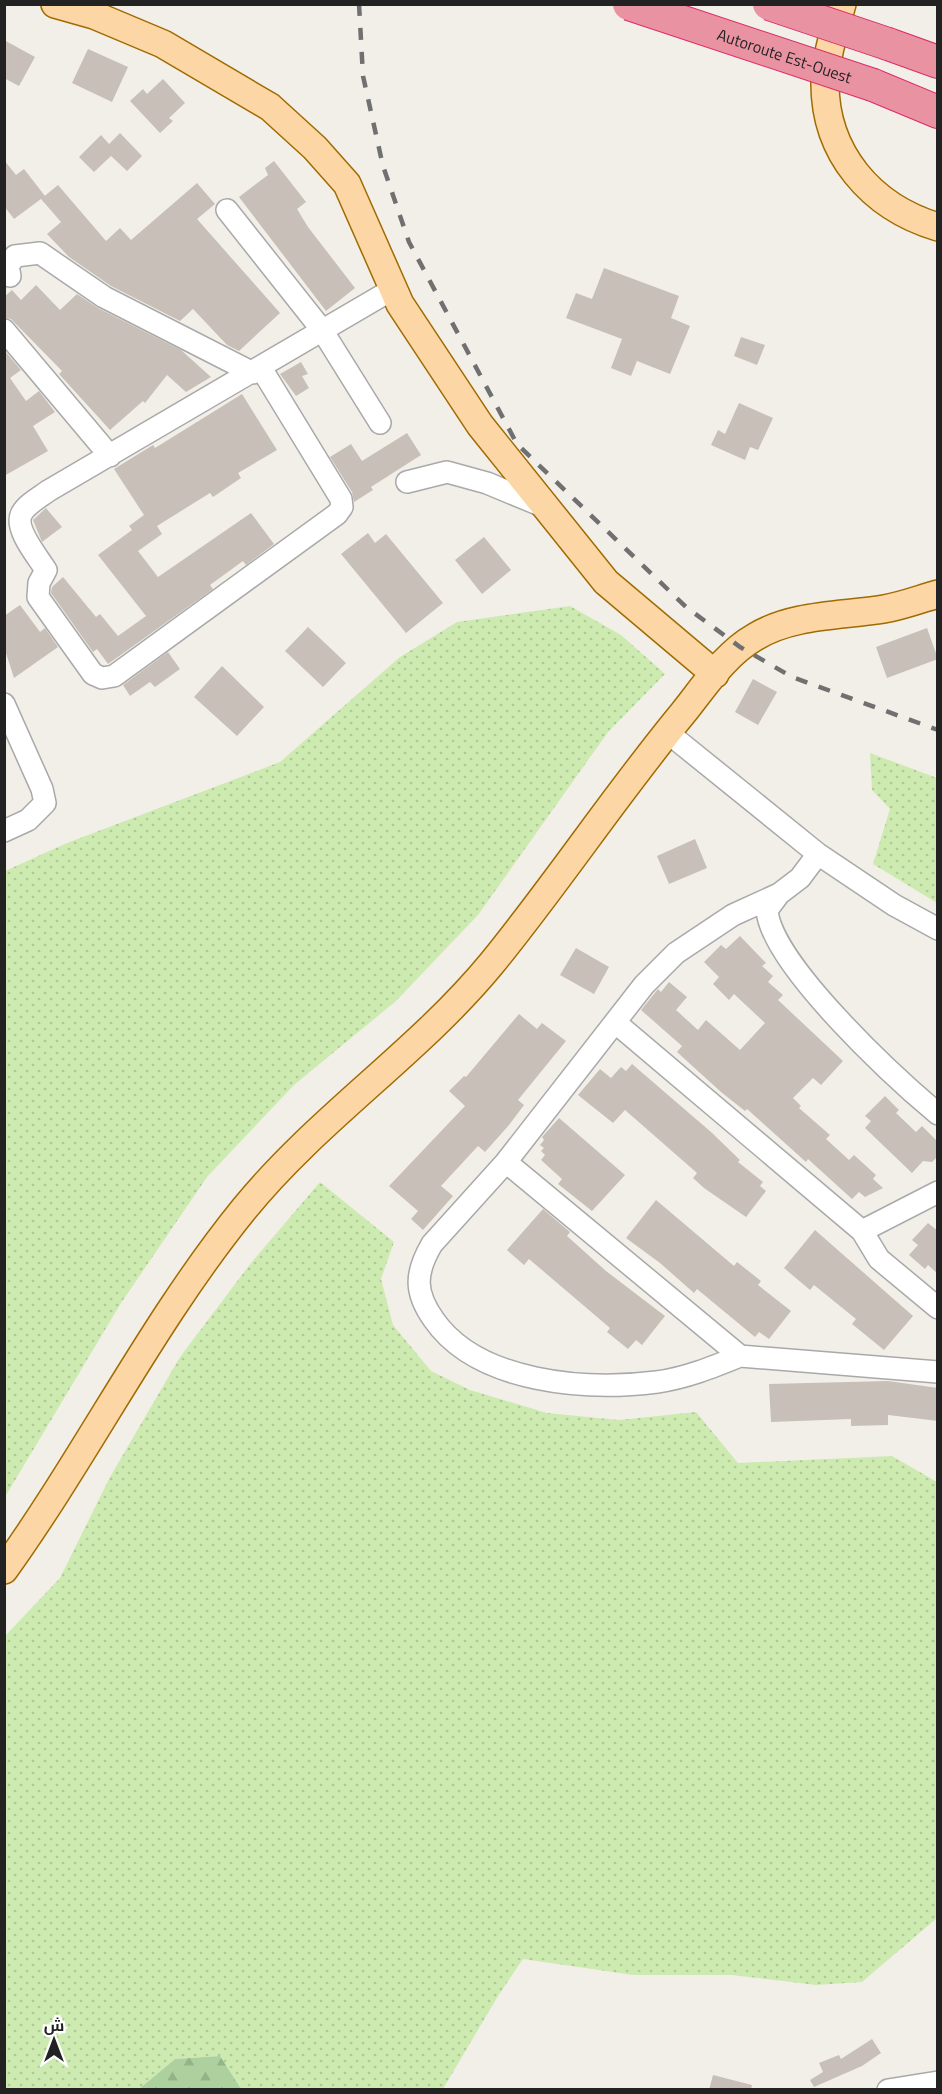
<svg xmlns="http://www.w3.org/2000/svg" width="942" height="2094" viewBox="0 0 942 2094" font-family="'Titillium Web',Cairo,sans-serif">
  <defs>
    <pattern id="grass-dots" width="8" height="8" patternUnits="userSpaceOnUse" patternTransform="scale(1.5)"><rect width="8" height="8" fill="#cdebb0"/><path d="M2 2h.1M6 6h.1" fill="none" stroke="#b0c997" stroke-width="1.8" stroke-linecap="round"/></pattern>
    <pattern id="forest-firs" width="22" height="20" patternUnits="userSpaceOnUse" patternTransform="scale(1.5)"><rect width="22" height="20" fill="#add19e"/><path d="M5 1l3.5 6h-7zM16 11l3.5 6h-7z" fill="#95b388"/></pattern>
  </defs>
  <rect width="100%" height="100%" fill="#f2efe9"/>
  <path fill="url(#grass-dots)" d="M 570,606 L 621,635 L 665,674 L 608,732 L 478,915 L 396,1001 L 294,1085 L 207,1177 L 121,1303 L 5,1497 L 5,871 L 67,843 L 280,762 L 400,657 L 457,622 Z
    M 870,753 L 937,778 L 937,903 L 873,864 L 890,809 L 872,790 Z
    M 320,1182 L 394,1242 L 381,1279 L 393,1325 L 431,1371 L 470,1390 L 547,1413 L 619,1420 L 696,1412 L 738,1463 L 892,1456 L 937,1482 L 937,1918 L 862,1982 L 816,1985 L 732,1975 L 633,1975 L 523,1959 L 498,1996 L 443,2089 L 241,2089 L 219,2056 L 175,2059 L 139,2089 L 5,2090 L 5,1636 L 60,1578 L 110,1477 L 180,1357 L 251,1263 Z"/>
  <path fill="url(#forest-firs)" d="M 220,2056 L 241,2089 L 139,2089 L 175,2059 Z"/>
  <path fill="#c7bfb8" d="M 4,40 L 35,57 L 19,86 L 4,78 Z
    M 88,49 L 128,67 L 112,102 L 72,83 Z
    M 163,79 L 185,103 L 169,118 L 173,121 L 160,133 L 130,101 L 143,89 L 147,94 Z
    M 120,133 L 142,156 L 127,171 L 111,156 L 94,172 L 79,157 L 101,135 L 109,144 Z
    M 4,160 L 16,175 L 24,169 L 45,196 L 14,219 L 4,206 Z
    M 274,161 L 306,202 L 297,209 L 308,227 L 355,288 L 326,311 L 239,197 L 268,175 L 265,168 Z
    M 197,183 L 215,204 L 197,219 L 280,313 L 239,351 L 227,345 L 193,309 L 180,321 L 111,286 L 69,257 L 47,234 L 61,222 L 41,199 L 58,185 L 106,241 L 120,228 L 131,240 Z
    M 604,268 L 679,296 L 671,318 L 690,326 L 670,374 L 637,361 L 631,376 L 611,368 L 622,339 L 566,318 L 576,293 L 592,299 Z
    M 36,285 L 60,310 L 77,294 L 98,308 L 181,350 L 211,377 L 186,392 L 167,375 L 145,403 L 143,401 L 110,430 L 59,374 L 62,371 L 11,319 L 4,318 L 4,297 L 12,290 L 21,300 Z
    M 741,337 L 765,345 L 757,365 L 734,356 Z
    M 4,350 L 21,370 L 10,378 L 26,401 L 39,391 L 55,412 L 33,426 L 48,451 L 4,476 Z
    M 301,362 L 308,374 L 302,376 L 309,388 L 296,396 L 280,374 Z
    M 242,394 L 277,450 L 238,473 L 241,478 L 213,497 L 210,493 L 157,526 L 162,534 L 138,551 L 158,577 L 251,513 L 274,544 L 246,565 L 243,561 L 210,585 L 213,589 L 108,664 L 97,649 L 93,652 L 51,593 L 52,587 L 63,577 L 96,617 L 100,614 L 118,636 L 146,616 L 98,555 L 132,530 L 129,526 L 144,515 L 114,469 L 153,445 L 155,448 Z
    M 739,403 L 773,418 L 758,450 L 750,447 L 745,460 L 711,445 L 718,430 L 725,434 Z
    M 407,433 L 421,455 L 371,487 L 373,490 L 354,502 L 352,492 L 330,457 L 351,444 L 362,461 Z
    M 46,508 L 62,527 L 42,542 L 33,520 Z
    M 368,533 L 375,543 L 386,534 L 443,603 L 406,633 L 341,554 Z
    M 484,537 L 511,570 L 482,594 L 455,560 Z
    M 20,605 L 40,632 L 45,628 L 58,647 L 14,678 L 4,647 L 4,616 Z
    M 308,627 L 346,663 L 323,687 L 285,651 Z
    M 927,628 L 938,659 L 887,678 L 876,647 Z
    M 168,652 L 180,669 L 155,687 L 150,682 L 130,696 L 123,685 Z
    M 222,666 L 264,707 L 237,736 L 194,697 Z
    M 753,679 L 777,692 L 758,725 L 735,712 Z
    M 695,839 L 707,868 L 669,884 L 657,856 Z
    M 740,936 L 766,963 L 762,966 L 773,976 L 768,982 L 783,995 L 778,1000 L 843,1061 L 821,1085 L 813,1078 L 793,1098 L 801,1106 L 799,1108 L 830,1135 L 826,1139 L 849,1160 L 854,1155 L 876,1175 L 873,1179 L 883,1188 L 865,1197 L 859,1192 L 852,1199 L 808,1159 L 806,1162 L 747,1109 L 745,1111 L 721,1092 L 677,1052 L 682,1046 L 641,1010 L 658,989 L 661,992 L 669,982 L 687,997 L 676,1010 L 698,1030 L 706,1020 L 740,1050 L 765,1023 L 734,994 L 729,1000 L 713,984 L 719,977 L 704,962 L 721,945 L 726,949 Z
    M 576,948 L 609,967 L 594,994 L 560,975 Z
    M 519,1014 L 537,1029 L 542,1023 L 566,1041 L 518,1100 L 524,1105 L 509,1125 L 485,1152 L 478,1146 L 441,1186 L 453,1196 L 423,1230 L 411,1219 L 418,1211 L 389,1186 L 465,1106 L 449,1091 L 464,1076 L 466,1077 Z
    M 632,1064 L 711,1132 L 740,1160 L 738,1162 L 763,1182 L 760,1186 L 766,1191 L 746,1217 L 704,1188 L 693,1178 L 697,1173 L 625,1110 L 613,1123 L 578,1095 L 600,1069 L 611,1078 L 621,1067 L 626,1071 Z
    M 885,1096 L 899,1110 L 896,1113 L 916,1132 L 922,1126 L 938,1142 L 938,1156 L 932,1162 L 923,1161 L 912,1173 L 865,1128 L 871,1121 L 865,1116 Z
    M 559,1118 L 625,1175 L 592,1211 L 558,1184 L 562,1179 L 541,1160 L 545,1155 L 541,1151 L 544,1148 L 540,1145 L 544,1140 L 542,1137 Z
    M 656,1200 L 734,1266 L 737,1262 L 761,1281 L 758,1285 L 791,1311 L 769,1339 L 759,1332 L 755,1337 L 697,1289 L 694,1293 L 660,1263 L 626,1238 Z
    M 543,1209 L 570,1232 L 567,1236 L 606,1271 L 665,1316 L 642,1345 L 636,1340 L 628,1349 L 607,1332 L 610,1328 L 529,1259 L 524,1265 L 507,1250 Z
    M 928,1223 L 938,1231 L 938,1274 L 928,1265 L 925,1269 L 909,1255 L 918,1245 L 912,1240 Z
    M 815,1230 L 913,1316 L 884,1350 L 852,1324 L 856,1319 L 814,1285 L 810,1290 L 784,1268 Z
    M 888,1381 L 938,1388 L 938,1421 L 888,1415 L 888,1425 L 851,1426 L 851,1419 L 771,1422 L 769,1384 Z
    M 872,2039 L 881,2053 L 862,2066 L 814,2087 L 810,2080 L 823,2072 L 819,2063 L 839,2055 L 841,2059 Z
    M 713,2075 L 752,2085 L 751,2090 L 709,2090 Z"/>
  <g fill="none" stroke-linecap="round" stroke-linejoin="round">
    <g stroke="#a9a9a9" stroke-width="24">
      <path id="minor" d="M 227,210 L 322,330 L 380,423
        M 10,276 L 8,266 L 15,256 L 40,253 L 104,297 L 253,373
        M 4,330 L 110,456
        M 261,368 L 341,499 L 342,507 L 337,514 L 114,676 L 102,678 L 93,674 L 38,597 L 39,583 L 46,570 C 38,557 13,528 22,513 C 27,504 40,497 48,491 L 393,289
        M 407,482 L 447,472 L 487,483 L 545,507
        M 4,704 L 42,789 L 45,803 L 28,820 L 4,831
        M 667,732 L 818,854 L 894,905 L 938,929
        M 818,854 L 800,878 L 779,894 L 767,910 C 771,964 895,1078 938,1114
        M 616,1023 L 862,1231 L 879,1259 L 938,1308
        M 506,1162 L 740,1356 L 938,1372
        M 862,1231 L 938,1192
        M 740,1356 C 713,1367 686,1378 657,1382 C 586,1391 478,1383 434,1320 C 414,1292 415,1273 432,1244 L 506,1162 L 644,985 L 676,953 L 733,915 L 779,894
        M 888,2090 L 938,2082"/>
    </g>
    <g stroke="#a06b00" stroke-width="30">
      <path id="major" d="M 55,4 L 94,15 L 163,44 L 270,107 L 315,148 L 347,184 L 400,304 L 480,425 L 606,582 L 715,674
        M 842,4 C 835,29 826,56 825,81 C 824,153 871,207 938,227
        M 4,1570 C 88,1453 153,1321 244,1209 C 318,1118 418,1053 492,963 C 558,882 616,794 683,713 C 704,687 725,654 755,637 C 792,614 842,616 884,609 C 902,606 920,599 938,594"/>
    </g>
    <g stroke="#dc2a67" stroke-width="34">
      <path id="highway" d="M 888,44 L 938,62
        M 873,85 L 938,112"/>
    </g>
    <use href="#minor" stroke="#fff" stroke-width="21"/>
    <use href="#major" stroke="#fcd6a4" stroke-width="27"/>
    <use href="#highway" stroke="#e892a2" stroke-width="32"/>
    <path stroke="#707070" stroke-width="4.5" stroke-dasharray="12 12" stroke-linecap="butt" d="M 359,4 L 363,76 L 383,166 L 409,242 L 517,444 L 686,607 L 740,647 L 792,677 L 938,730"/>
    <g stroke="#dc2a67" stroke-width="34" stroke-linecap="butt">
      <g id="highway-bridge">
        <path id="s1" d="M 629,4 L 873,85"/>
        <path d="M 769,4 L 888,44"/>
      </g>
    </g>
    <use href="#highway-bridge" stroke="#e892a2" stroke-width="32"/>
  </g>
  <g text-anchor="middle" dominant-baseline="central" stroke-width="4.5" stroke-linejoin="round" paint-order="stroke">
    <g font-size="16" fill="#222" stroke="#fff">
      <text stroke="none"><textPath href="#s1" startOffset="164">Autoroute Est-Ouest</textPath></text>
    </g>
  </g>
  <rect width="942" height="2094" fill="none" stroke="#222222" stroke-width="12"/>
  <g transform="translate(54 2040)" stroke="#ffffff" stroke-width="4.5" paint-order="stroke">
  <path d="M0-4.5L10 22L0 15L-10 22Z" fill="#222222"/>
  <text y="-9" font-size="16" font-weight="bold" text-anchor="middle" fill="#222222">ش</text>
  </g>
</svg>
